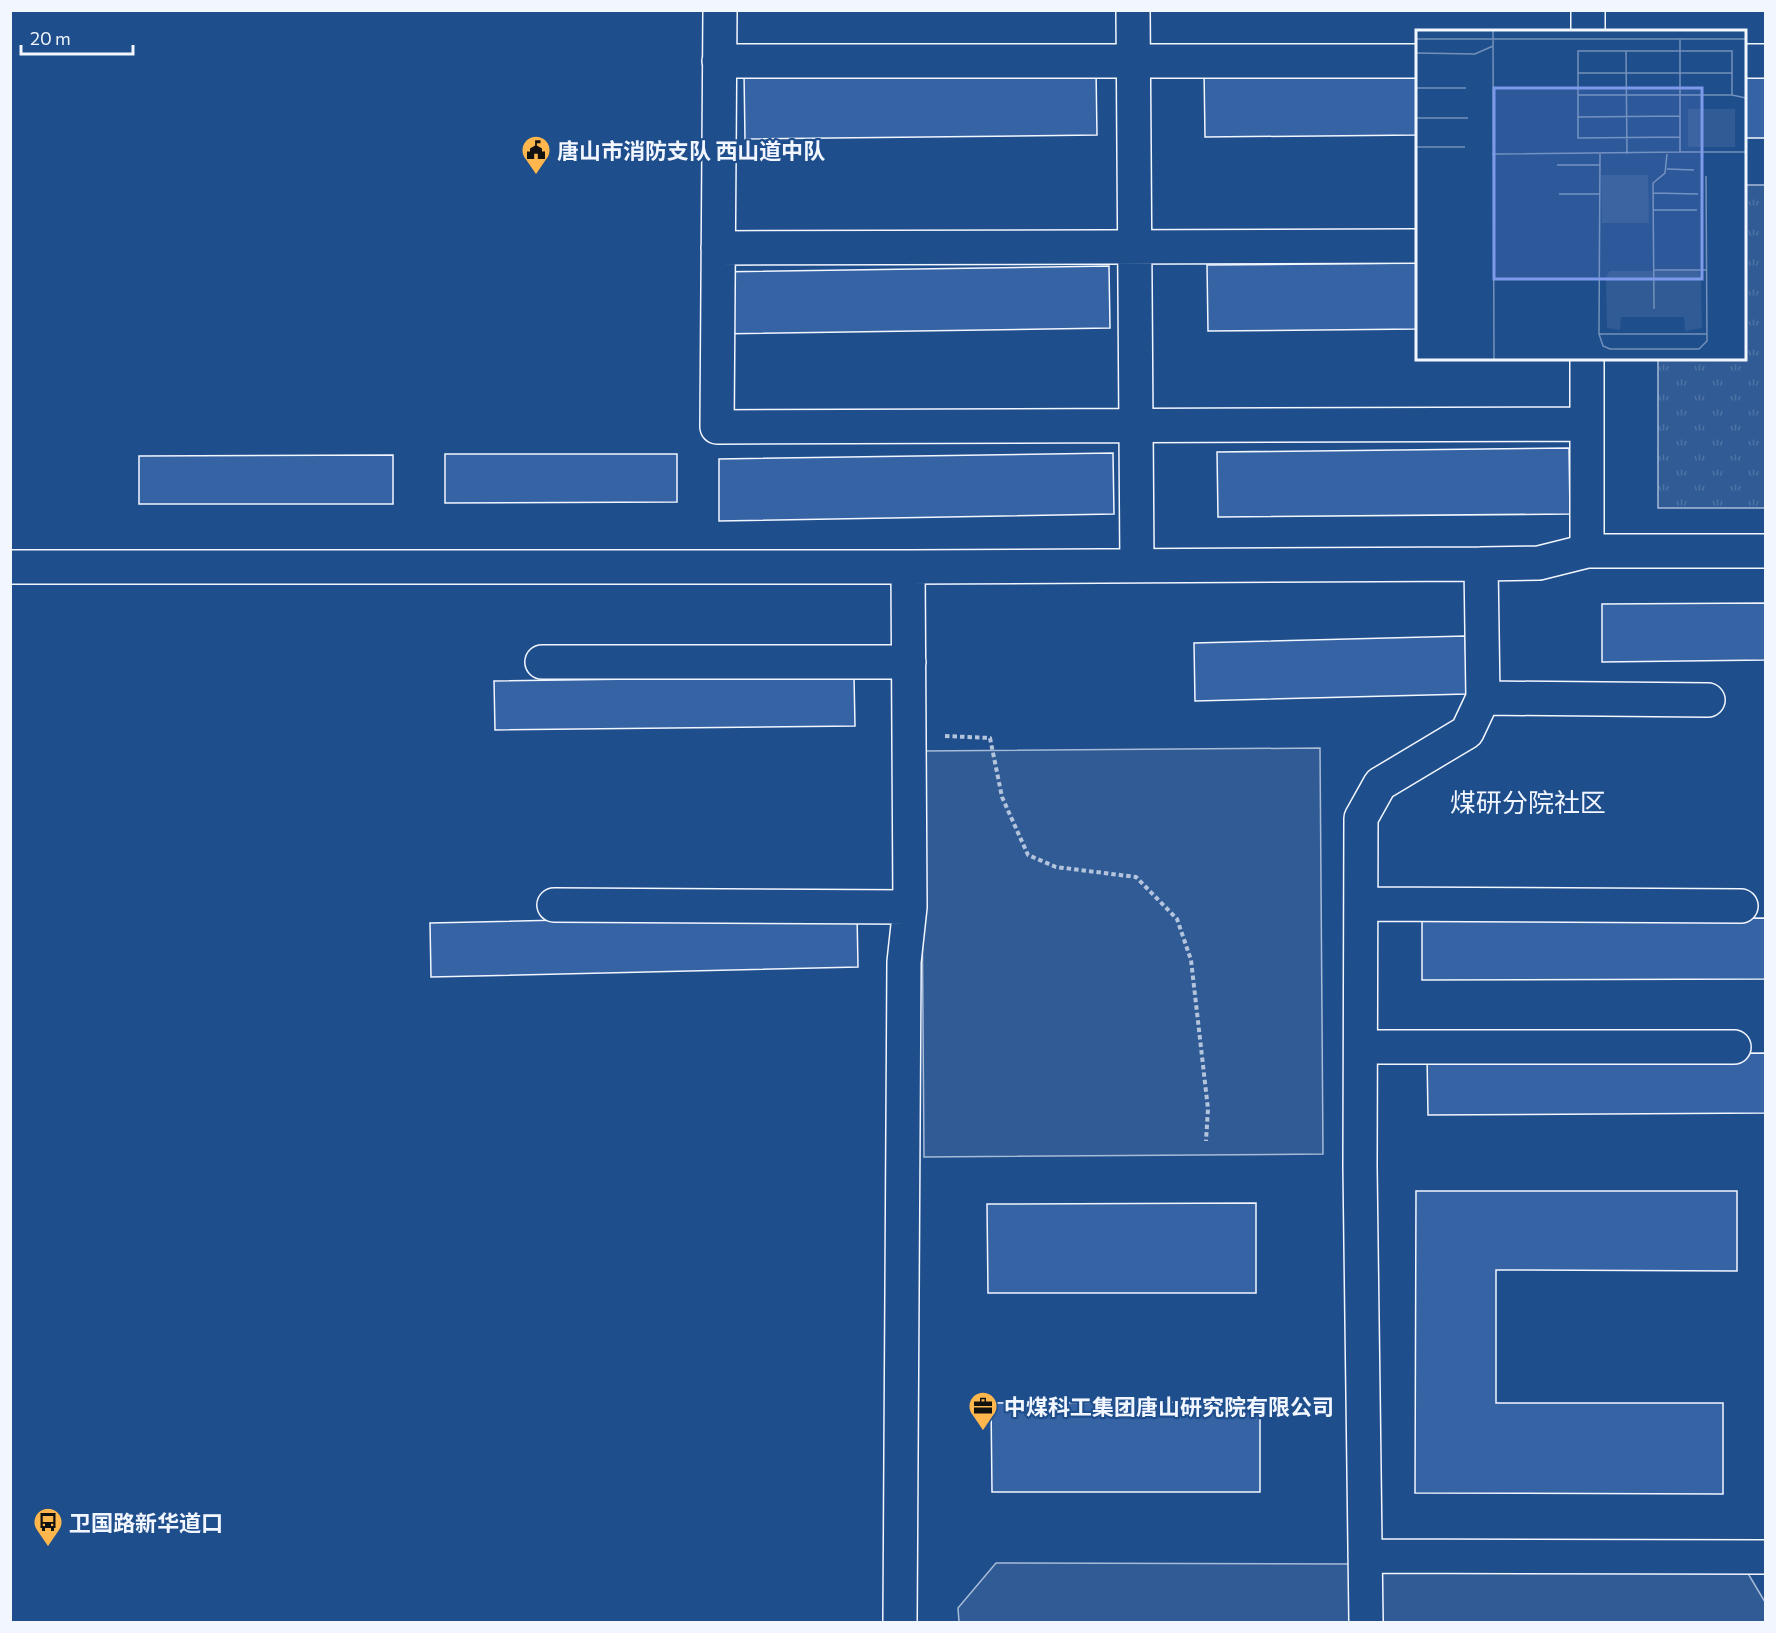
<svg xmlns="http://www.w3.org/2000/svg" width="1776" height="1633" viewBox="0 0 1776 1633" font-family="Commissioner,'Noto Sans SC',sans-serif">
  <defs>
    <pattern id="park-tufts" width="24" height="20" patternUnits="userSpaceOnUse" patternTransform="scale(1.5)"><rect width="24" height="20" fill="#305b95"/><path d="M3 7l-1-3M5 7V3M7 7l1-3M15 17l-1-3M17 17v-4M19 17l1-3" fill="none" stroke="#4e73a5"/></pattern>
  </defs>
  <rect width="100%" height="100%" fill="#1f4e8c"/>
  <path fill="#305b95" stroke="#a8bbd7" stroke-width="1.5" d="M 1320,748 L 1323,1154 L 924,1157 L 921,751 Z
    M 996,1563 L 1743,1565 L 1765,1602 L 1766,1622 L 959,1622 L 958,1608 Z"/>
  <path fill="url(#park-tufts)" stroke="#a8bbd7" stroke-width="1.5" d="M 1745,185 L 1765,185 L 1765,508 L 1658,508 L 1658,359 L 1744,358 Z"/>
  <path fill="#3563a3" stroke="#f2f6ff" stroke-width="1.5" d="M 1418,69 L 1418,135 L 1205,137 L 1204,71 Z
    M 1096,70 L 1097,135 L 745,139 L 744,73 Z
    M 1744,72 L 1766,72 L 1766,138 L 1744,138 Z
    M 1418,263 L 1418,329 L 1208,331 L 1207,265 Z
    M 1109,266 L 1110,328 L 715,334 L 714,272 Z
    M 1569,448 L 1570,514 L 1218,517 L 1217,452 Z
    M 1113,453 L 1114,514 L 719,521 L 719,459 Z
    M 445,454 L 677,454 L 677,502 L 445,503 Z
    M 393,455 L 393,504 L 139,504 L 139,456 Z
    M 1766,603 L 1766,660 L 1602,662 L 1602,604 Z
    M 1465,636 L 1467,694 L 1195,701 L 1194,643 Z
    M 854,676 L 855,726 L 495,730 L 494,681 Z
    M 857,913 L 858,967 L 431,977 L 430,923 Z
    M 1766,918 L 1766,979 L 1422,980 L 1422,920 Z
    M 1766,1053 L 1766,1113 L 1428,1115 L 1427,1055 Z
    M 1416,1191 L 1737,1191 L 1737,1271 L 1496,1270 L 1496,1403 L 1723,1403 L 1723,1494 L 1415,1493 Z
    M 1256,1203 L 1256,1293 L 988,1293 L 987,1204 Z
    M 1205,1402 L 1260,1402 L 1260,1492 L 992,1492 L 991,1403 Z"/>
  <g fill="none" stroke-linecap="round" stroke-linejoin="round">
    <g stroke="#f2f6ff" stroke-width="36">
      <path id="minor" d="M 720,10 L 717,427 L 1587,424
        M 1133,10 L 1137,566
        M 1588,10 L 1588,32
        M 719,61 L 1418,61
        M 1744,61 L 1766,61
        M 718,248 L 1418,246
        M 1587,358 L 1587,551 L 1766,551
        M 10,567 L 908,567 L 1481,564 L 1539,563 L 1587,551
        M 542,662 L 909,662
        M 1483,698 L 1708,700
        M 1361,904 L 1741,906
        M 554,905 L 910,907
        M 1361,1047 L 1734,1047
        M 1365,1556 L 1766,1557
        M 900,1622 L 904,962 L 910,907 L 908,567
        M 1366,1622 L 1360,1167 L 1361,818 L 1380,784 L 1467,732 L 1483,698 L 1481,564"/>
    </g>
    <path stroke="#b3c4dc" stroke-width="4" stroke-dasharray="4.5 3" stroke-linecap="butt" d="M 945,736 L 990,738 L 1002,797 L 1028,855 L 1056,867 L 1136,877 L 1177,919 L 1191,960 L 1208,1109 L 1206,1141"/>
    <use href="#minor" stroke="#1f4e8c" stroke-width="33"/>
  </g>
  <defs>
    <g id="civic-pin" transform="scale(1.5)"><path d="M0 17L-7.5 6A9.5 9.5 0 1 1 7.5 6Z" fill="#ffb74d" stroke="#1f4e8c"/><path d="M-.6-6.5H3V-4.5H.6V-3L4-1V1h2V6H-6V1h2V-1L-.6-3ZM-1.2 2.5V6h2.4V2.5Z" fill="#111"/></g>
    <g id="office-pin" transform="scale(1.5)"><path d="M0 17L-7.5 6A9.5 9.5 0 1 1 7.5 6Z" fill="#ffb74d" stroke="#1f4e8c"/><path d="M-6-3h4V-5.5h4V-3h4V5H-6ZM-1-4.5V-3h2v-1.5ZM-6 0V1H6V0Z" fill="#111"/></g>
    <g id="bus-pin" transform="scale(1.5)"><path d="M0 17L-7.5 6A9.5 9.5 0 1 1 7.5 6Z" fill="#ffb74d" stroke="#1f4e8c"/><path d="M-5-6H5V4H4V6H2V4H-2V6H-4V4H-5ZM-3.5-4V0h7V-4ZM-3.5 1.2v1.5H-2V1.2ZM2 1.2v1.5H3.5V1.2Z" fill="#111"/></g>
  </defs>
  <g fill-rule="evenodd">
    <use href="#civic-pin" x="536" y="150"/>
    <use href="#office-pin" x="983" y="1406"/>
    <use href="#bus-pin" x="48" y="1522"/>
  </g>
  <g text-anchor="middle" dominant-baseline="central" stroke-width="4.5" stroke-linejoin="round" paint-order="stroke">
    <g font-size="22" font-weight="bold" fill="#f2f6ff" stroke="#1f4e8c" text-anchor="start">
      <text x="557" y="150">唐山市消防支队 西山道中队</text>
      <text x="1004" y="1406">中煤科工集团唐山研究院有限公司</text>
      <text x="69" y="1522">卫国路新华道口</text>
    </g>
    <g font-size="26" fill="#f2f6ff" stroke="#1f4e8c">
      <text x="1528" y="801">煤研分院社区</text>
    </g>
  </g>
  <g transform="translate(1416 30)">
    <rect width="330" height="330" fill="#1f4e8c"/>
    <path d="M 185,145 L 232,145 L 233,193 L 186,193 ZM 194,241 L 282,241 L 285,247 L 286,298 L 269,301 L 268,287 L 205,287 L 204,300 L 191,298 L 190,246 Z" fill="#305b95"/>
    <path d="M 272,79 L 319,79 L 319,117 L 272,117 Z" fill="#305b95"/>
    <path fill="none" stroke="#7391ba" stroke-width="1.5" d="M 77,0 L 78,330M 0,9 L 330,9M 264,9 L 264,122 L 330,122M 210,21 L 162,21 L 162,108 L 264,107M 0,23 L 59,24 L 77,16M 162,43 L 316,43M 0,58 L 50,58M 162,65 L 316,65 L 330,68M 162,87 L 264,86M 0,88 L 52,88M 0,117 L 49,117M 76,124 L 264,122M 184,124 L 183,304 L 187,316 L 194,319 L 283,319 L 291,311 L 290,146M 211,124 L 210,21 L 316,21 L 316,65M 141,135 L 184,135M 251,139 L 278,140M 237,163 L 282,164M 143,164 L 184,164M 237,180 L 281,180M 237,240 L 290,240M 238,279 L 237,153 L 249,143 L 251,124M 183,304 L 291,304"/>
    <path fill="#7d9aea" fill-opacity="0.15" stroke="#7d9aea" stroke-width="3" d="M 78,58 L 286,58 L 286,249 L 78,249 Z"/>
    <rect width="330" height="330" fill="none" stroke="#f2f6ff" stroke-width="3"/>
  </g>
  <rect width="1776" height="1633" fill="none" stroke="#f2f6ff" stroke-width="24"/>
  <path d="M21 45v9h112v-9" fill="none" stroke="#f2f6ff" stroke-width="3"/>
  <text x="30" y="45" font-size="18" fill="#f2f6ff" stroke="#1f4e8c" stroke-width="4.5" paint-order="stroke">20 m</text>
</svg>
